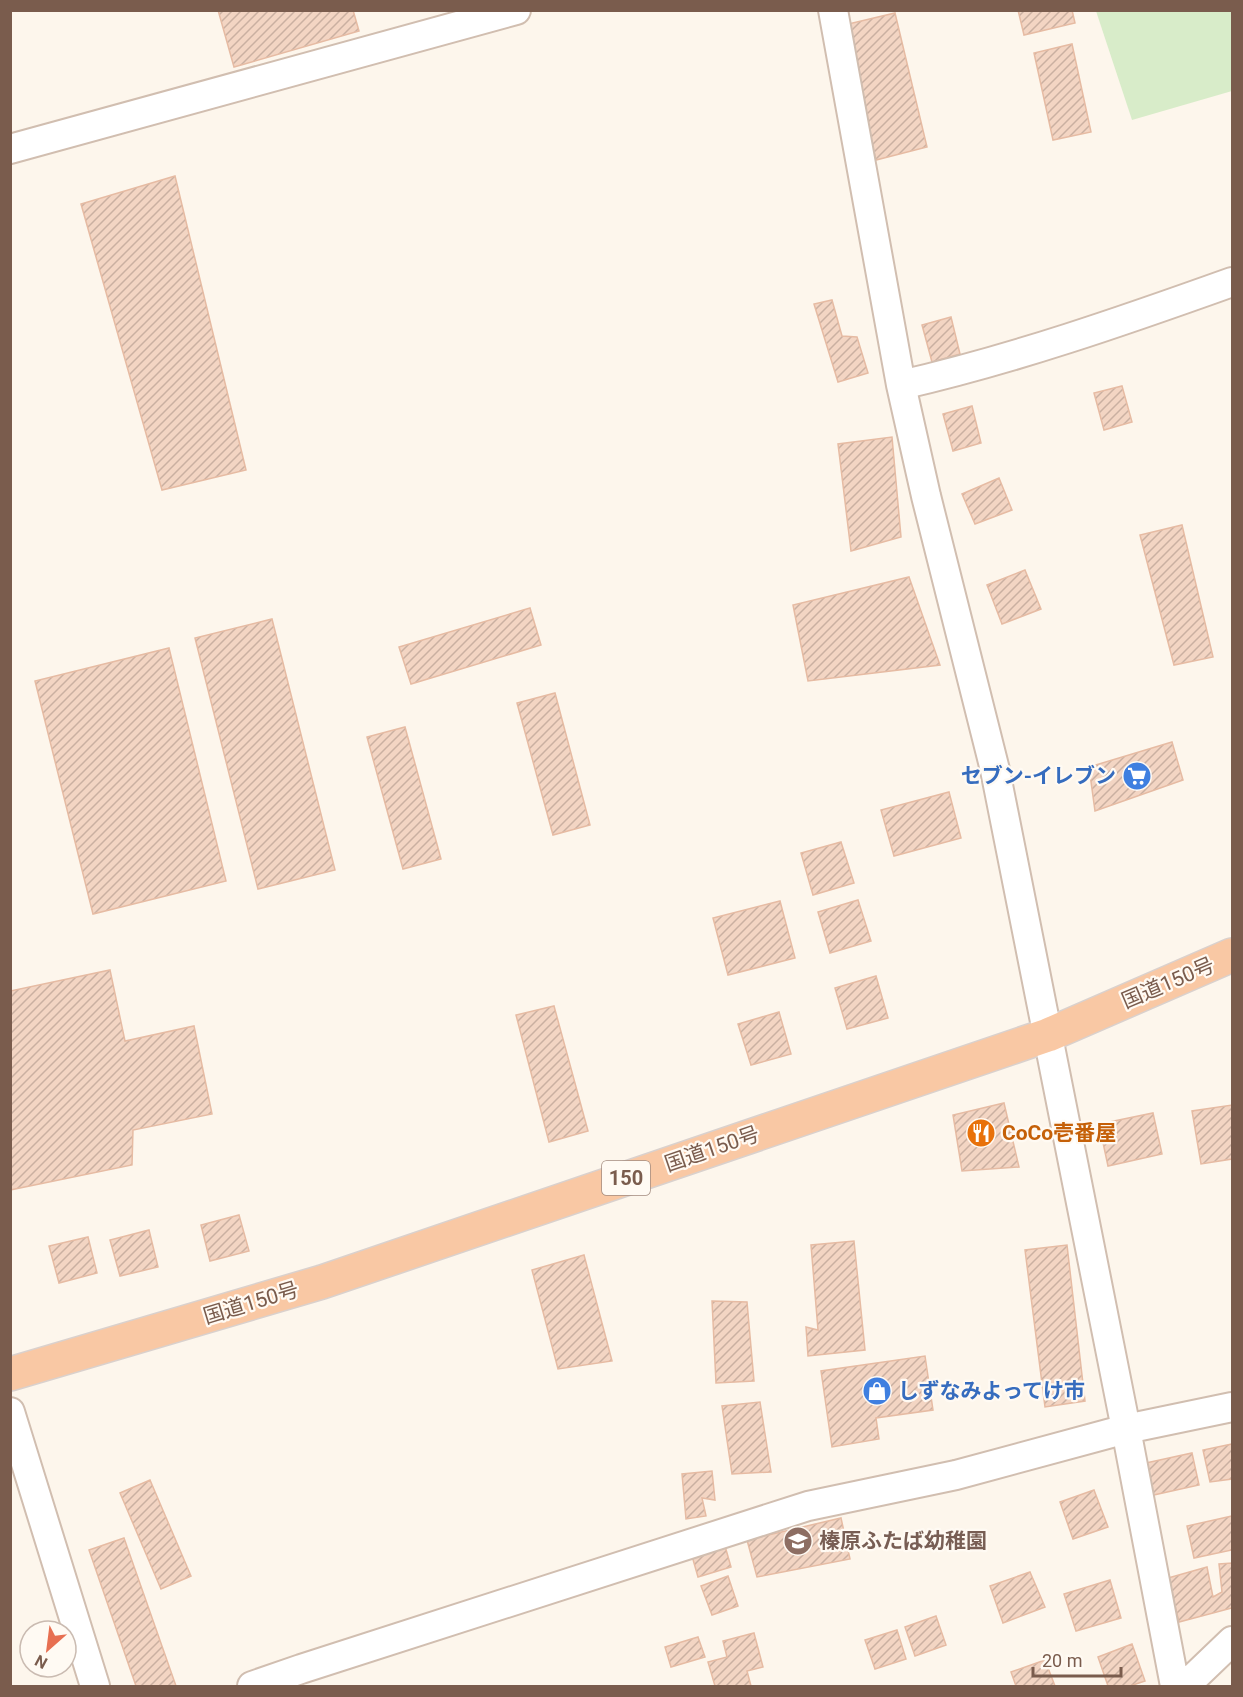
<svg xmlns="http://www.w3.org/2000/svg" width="1243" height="1697" viewBox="0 0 1243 1697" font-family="Roboto,'Noto Sans JP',sans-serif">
  <defs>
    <pattern id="building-hatch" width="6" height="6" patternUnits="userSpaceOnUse" patternTransform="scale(1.5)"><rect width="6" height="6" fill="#f3d5c3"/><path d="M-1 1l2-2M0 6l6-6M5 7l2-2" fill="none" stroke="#cab0a1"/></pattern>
  </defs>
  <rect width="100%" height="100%" fill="#fdf6ec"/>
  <path fill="#d8ecc9" d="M 1096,11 L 1232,11 L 1232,91 L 1132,120 Z"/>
  <path fill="url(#building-hatch)" stroke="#e6bba3" stroke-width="1.5" d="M 218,10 L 353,10 L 359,31 L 234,67 Z
    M 1018,10 L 1072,10 L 1075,23 L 1024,35 Z
    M 895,13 L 927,147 L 876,160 L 844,25 Z
    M 1072,44 L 1091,132 L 1053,140 L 1034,53 Z
    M 175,176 L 246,470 L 162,490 L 81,204 Z
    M 832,300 L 842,336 L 857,337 L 868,373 L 838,382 L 814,304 Z
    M 951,317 L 960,354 L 932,362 L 922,325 Z
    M 1122,386 L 1132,422 L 1104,430 L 1094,393 Z
    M 972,406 L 981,443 L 953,451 L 943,414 Z
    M 892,437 L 901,537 L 851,551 L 838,444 Z
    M 999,478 L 1012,510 L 975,524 L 962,494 Z
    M 1182,525 L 1213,657 L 1174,665 L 1140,535 Z
    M 1025,570 L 1041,609 L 1002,624 L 987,585 Z
    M 909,577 L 940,665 L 808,681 L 793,605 Z
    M 530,608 L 541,645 L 411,684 L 399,647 Z
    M 272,619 L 335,870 L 258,889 L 195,638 Z
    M 169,648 L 226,881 L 93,914 L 35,681 Z
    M 555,693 L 590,825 L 553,835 L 517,703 Z
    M 405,727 L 441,859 L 403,869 L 367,737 Z
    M 1172,742 L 1183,780 L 1095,811 L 1089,767 Z
    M 949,792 L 961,838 L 894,856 L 881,810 Z
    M 841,842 L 854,883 L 813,895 L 801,853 Z
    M 858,900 L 871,941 L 830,953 L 818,912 Z
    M 780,901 L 795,958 L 728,975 L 713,918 Z
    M 110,970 L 125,1041 L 194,1026 L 212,1114 L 133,1130 L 132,1165 L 10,1190 L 10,991 Z
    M 876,976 L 888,1018 L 847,1029 L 835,988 Z
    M 554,1006 L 588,1131 L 549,1142 L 516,1015 Z
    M 779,1012 L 791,1054 L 751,1065 L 738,1024 Z
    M 1004,1103 L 1019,1167 L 962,1171 L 953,1115 Z
    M 1232,1105 L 1232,1159 L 1201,1164 L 1192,1111 Z
    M 1153,1113 L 1162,1154 L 1108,1166 L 1099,1124 Z
    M 239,1215 L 249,1251 L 210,1261 L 201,1225 Z
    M 149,1230 L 158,1267 L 120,1276 L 110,1240 Z
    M 88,1237 L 97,1273 L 59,1283 L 49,1246 Z
    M 854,1241 L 865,1350 L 808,1356 L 806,1327 L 818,1330 L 811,1245 Z
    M 1067,1245 L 1085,1401 L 1045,1407 L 1025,1250 Z
    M 584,1255 L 612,1361 L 558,1369 L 532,1270 Z
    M 712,1301 L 747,1302 L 754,1381 L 716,1383 Z
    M 925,1356 L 933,1410 L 876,1418 L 879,1439 L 832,1447 L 821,1371 Z
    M 760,1402 L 771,1472 L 732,1474 L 722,1406 Z
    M 1232,1444 L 1232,1479 L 1210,1482 L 1203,1450 Z
    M 1192,1453 L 1199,1485 L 1149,1496 L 1141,1464 Z
    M 712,1471 L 715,1500 L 702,1498 L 706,1516 L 686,1519 L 682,1474 Z
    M 150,1480 L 191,1576 L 161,1589 L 120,1493 Z
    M 1094,1490 L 1108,1527 L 1073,1539 L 1060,1502 Z
    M 1232,1516 L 1232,1550 L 1194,1558 L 1187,1526 Z
    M 841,1518 L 850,1559 L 757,1577 L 747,1540 Z
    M 124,1538 L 176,1686 L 136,1686 L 89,1550 Z
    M 725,1546 L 731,1567 L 698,1577 L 692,1556 Z
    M 1232,1563 L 1232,1608 L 1179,1622 L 1168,1578 L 1207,1567 L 1213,1597 L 1222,1592 L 1219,1564 Z
    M 1030,1572 L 1045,1607 L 1003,1623 L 990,1586 Z
    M 728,1576 L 738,1606 L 712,1615 L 701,1586 Z
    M 1110,1580 L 1121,1618 L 1076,1631 L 1064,1594 Z
    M 936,1616 L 946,1645 L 915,1656 L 905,1627 Z
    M 897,1630 L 906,1659 L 875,1669 L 865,1640 Z
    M 754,1633 L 763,1667 L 747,1671 L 751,1686 L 715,1686 L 708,1662 L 727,1657 L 723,1641 Z
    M 698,1637 L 705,1657 L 671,1667 L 665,1647 Z
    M 1132,1644 L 1145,1681 L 1130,1686 L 1108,1686 L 1098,1657 Z
    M 1045,1660 L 1055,1686 L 1016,1686 L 1011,1672 Z"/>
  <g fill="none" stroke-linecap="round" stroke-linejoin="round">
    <g stroke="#d1beb0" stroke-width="32">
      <path id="minor" d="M 833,10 L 901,385 L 926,496 L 995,770 L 1126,1429 L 1175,1686
        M 10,149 L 516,10
        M 901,385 C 1014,359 1123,321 1232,282
        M 10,1412 L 95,1686
        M 252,1686 L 301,1669 L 808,1506 L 956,1475 L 1126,1429 L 1232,1407
        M 1185,1686 L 1232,1641"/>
    </g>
    <g stroke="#dad1cd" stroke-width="36">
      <path id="trunk" d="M 10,1374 L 322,1282 L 1048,1035 L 1232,955"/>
    </g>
    <use href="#minor" stroke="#fff" stroke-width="28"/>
    <use href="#trunk" stroke="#f9c8a4" stroke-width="33"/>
  </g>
  <defs>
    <g id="supermarket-disc" transform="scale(1.5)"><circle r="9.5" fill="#3f7fe0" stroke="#fffaf3"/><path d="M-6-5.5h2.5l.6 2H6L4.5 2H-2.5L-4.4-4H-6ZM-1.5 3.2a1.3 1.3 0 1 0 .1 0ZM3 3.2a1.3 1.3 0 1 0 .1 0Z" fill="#fff"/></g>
    <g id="restaurant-disc" transform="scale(1.5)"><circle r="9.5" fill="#e8710a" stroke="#fffaf3"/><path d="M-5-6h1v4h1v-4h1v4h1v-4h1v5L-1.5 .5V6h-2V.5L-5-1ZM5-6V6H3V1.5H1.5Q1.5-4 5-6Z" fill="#fff"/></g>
    <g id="shop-disc" transform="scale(1.5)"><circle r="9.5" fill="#3f7fe0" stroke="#fffaf3"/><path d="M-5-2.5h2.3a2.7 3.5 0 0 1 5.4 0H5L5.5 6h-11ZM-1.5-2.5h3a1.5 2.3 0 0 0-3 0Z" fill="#fff"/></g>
    <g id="school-disc" transform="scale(1.5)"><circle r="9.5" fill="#8d6e63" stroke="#fffaf3"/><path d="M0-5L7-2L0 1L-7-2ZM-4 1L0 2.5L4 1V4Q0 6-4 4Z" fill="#fff"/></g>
  </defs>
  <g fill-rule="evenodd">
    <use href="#supermarket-disc" x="1137" y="776"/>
    <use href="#restaurant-disc" x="981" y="1133"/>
    <use href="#shop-disc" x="877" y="1391"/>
    <use href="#school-disc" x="798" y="1541"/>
  </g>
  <g text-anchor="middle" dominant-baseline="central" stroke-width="4.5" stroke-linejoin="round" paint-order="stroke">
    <rect fill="#fffaf3" stroke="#a28b7f" stroke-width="1.5" x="602" y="1161" width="48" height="34" rx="4.5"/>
    <g font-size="20" font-weight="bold" fill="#7a5c4d">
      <text x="626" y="1178">150</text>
    </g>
    <g font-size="21" font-weight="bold" fill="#366cbe" stroke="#fffaf3" text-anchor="end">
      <text x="1116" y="776">セブン-イレブン</text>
      <text x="898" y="1391" text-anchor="start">しずなみよってけ市</text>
    </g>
    <g font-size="21" fill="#7a5c4d" stroke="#fffaf3">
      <text transform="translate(1168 983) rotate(-23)">国道150号</text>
      <text transform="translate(712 1149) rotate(-19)">国道150号</text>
      <text transform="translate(251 1303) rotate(-17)">国道150号</text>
    </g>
    <g font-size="21" font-weight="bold" fill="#c56008" stroke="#fffaf3" text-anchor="start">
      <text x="1002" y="1133">CoCo壱番屋</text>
    </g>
    <g font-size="21" font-weight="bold" fill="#785e54" stroke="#fffaf3" text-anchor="start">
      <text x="819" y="1541">榛原ふたば幼稚園</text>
    </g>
  </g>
  <rect width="1243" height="1697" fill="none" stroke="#7a5c4d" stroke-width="24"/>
  <g transform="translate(48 1649) rotate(208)"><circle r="28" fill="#fffaf3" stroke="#cabbb1" stroke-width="1.5"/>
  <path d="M0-4.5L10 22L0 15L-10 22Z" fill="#e76f51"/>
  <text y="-9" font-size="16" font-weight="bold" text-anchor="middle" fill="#7a5c4d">N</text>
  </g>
  <path d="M1033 1667v9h88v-9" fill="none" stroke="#7a5c4d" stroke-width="3"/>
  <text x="1042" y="1667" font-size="18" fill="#7a5c4d" stroke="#fffaf3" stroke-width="4.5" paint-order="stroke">20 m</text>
</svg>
